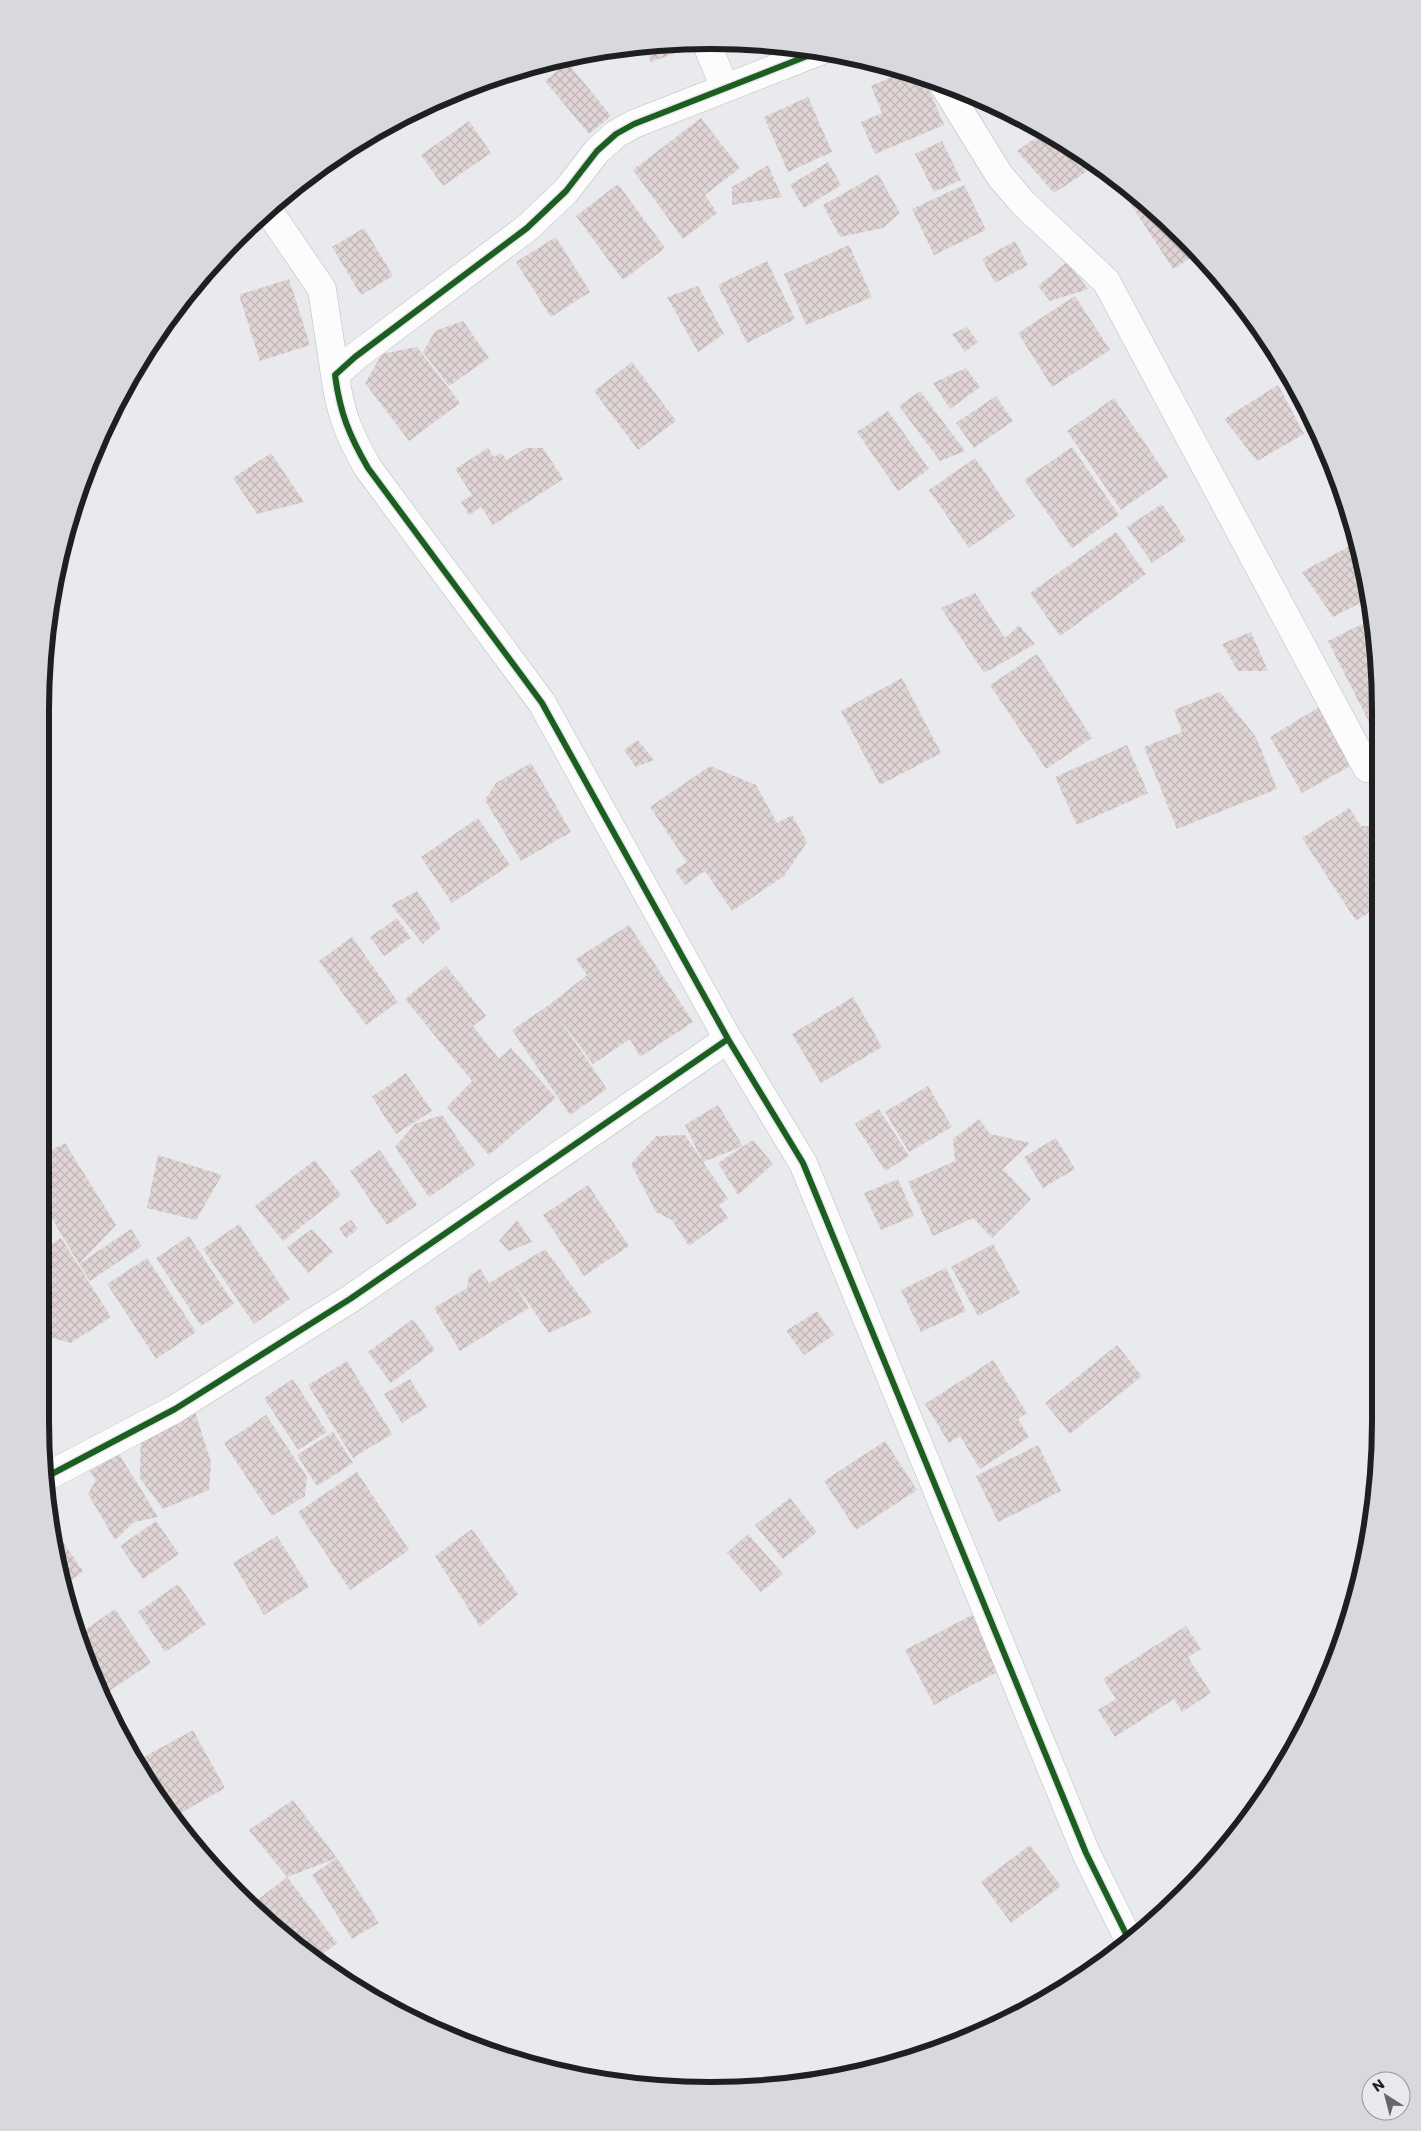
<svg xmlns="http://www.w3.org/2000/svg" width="1421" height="2131" viewBox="0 0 1421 2131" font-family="Poppins,sans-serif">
  <defs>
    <pattern id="building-cross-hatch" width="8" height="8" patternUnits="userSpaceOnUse" patternTransform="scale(1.25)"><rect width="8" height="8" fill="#e0d4d5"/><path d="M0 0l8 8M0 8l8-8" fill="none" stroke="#c0b6b7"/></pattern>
  </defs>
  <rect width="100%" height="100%" fill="#e9eaed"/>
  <path fill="url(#building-cross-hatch)" d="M 696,41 L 697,45 L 651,62 L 645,46 Z
    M 567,62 L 611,116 L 589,134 L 545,81 Z
    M 903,72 L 924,78 L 944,125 L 875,154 L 861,122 L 882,113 L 871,86 Z
    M 808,97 L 832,152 L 788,172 L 764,117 Z
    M 701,118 L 740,168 L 705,195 L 717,213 L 683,239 L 633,170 Z
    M 469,121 L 491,153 L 443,186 L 421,155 Z
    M 1044,132 L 1083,153 L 1097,165 L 1054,193 L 1017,151 Z
    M 942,141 L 961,180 L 934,192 L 915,154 Z
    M 828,162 L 841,185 L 804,208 L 790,185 Z
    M 768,165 L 782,197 L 732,205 L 732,187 Z
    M 878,174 L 900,213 L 883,228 L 840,237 L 823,205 Z
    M 618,184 L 665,248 L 623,280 L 576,216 Z
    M 964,185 L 986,230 L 934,255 L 912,209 Z
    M 1124,187 L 1184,236 L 1199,253 L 1173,269 L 1121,189 Z
    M 364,228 L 393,276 L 361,295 L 332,247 Z
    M 556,237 L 590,292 L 551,317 L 516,262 Z
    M 1015,241 L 1028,265 L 995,283 L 982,259 Z
    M 849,245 L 872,297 L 806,325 L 784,274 Z
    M 767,261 L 795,319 L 747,343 L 718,285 Z
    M 1067,262 L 1088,289 L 1050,301 L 1038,286 Z
    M 289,279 L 310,345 L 260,361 L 239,295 Z
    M 698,286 L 724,334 L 698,352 L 667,297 Z
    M 1075,296 L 1110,350 L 1052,387 L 1018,333 Z
    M 463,321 L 489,358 L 449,386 L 423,352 L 435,331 Z
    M 967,327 L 978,342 L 965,352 L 952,334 Z
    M 417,347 L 460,403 L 409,441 L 365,383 L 382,354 Z
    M 632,362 L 676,421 L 638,450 L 594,391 Z
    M 966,368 L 980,387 L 950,409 L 933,383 Z
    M 1278,385 L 1304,434 L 1257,461 L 1224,419 Z
    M 920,391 L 965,451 L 940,461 L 899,406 Z
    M 996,396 L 1013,421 L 974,448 L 956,423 Z
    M 1114,398 L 1168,477 L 1121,510 L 1067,431 Z
    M 888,411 L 929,469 L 898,491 L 857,432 Z
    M 1072,447 L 1119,515 L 1072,548 L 1024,480 Z
    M 488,448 L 494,457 L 501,453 L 507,460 L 526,448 L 543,448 L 563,479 L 493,525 L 481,507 L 469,515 L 461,502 L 472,495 L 455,469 Z
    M 271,453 L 304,502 L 257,514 L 233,478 Z
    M 975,458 L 1015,516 L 969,548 L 929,490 Z
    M 1162,504 L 1186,540 L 1152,563 L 1127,527 Z
    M 1116,532 L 1146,574 L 1060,636 L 1030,593 Z
    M 1357,542 L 1368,579 L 1370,598 L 1333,617 L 1302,572 Z
    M 975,593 L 1005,638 L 1019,625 L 1035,644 L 984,673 L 941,608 Z
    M 1372,619 L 1381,710 L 1381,731 L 1375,734 L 1328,641 Z
    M 1251,632 L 1268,671 L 1238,671 L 1222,644 Z
    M 1037,654 L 1092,738 L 1046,769 L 990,685 Z
    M 902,678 L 941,753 L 880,785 L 841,711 Z
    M 1220,692 L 1256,737 L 1277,789 L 1177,829 L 1144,747 L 1182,732 L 1174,710 Z
    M 1324,704 L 1357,762 L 1302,793 L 1270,737 Z
    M 638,740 L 654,760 L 636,767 L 624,750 Z
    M 1127,745 L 1148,793 L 1077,825 L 1055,777 Z
    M 531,763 L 571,832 L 521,861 L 485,800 L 496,783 Z
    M 710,766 L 756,785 L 777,823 L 792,815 L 807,842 L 784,876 L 732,911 L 705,871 L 685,885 L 675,870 L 687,862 L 650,807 Z
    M 1349,808 L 1361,826 L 1376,826 L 1381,833 L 1381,904 L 1356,921 L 1302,838 Z
    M 478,818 L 510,865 L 452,903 L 421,857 Z
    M 417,891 L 441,928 L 423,944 L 391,905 Z
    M 397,918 L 411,938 L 384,956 L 370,937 Z
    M 629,925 L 693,1022 L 640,1057 L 630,1039 L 593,1064 L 558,1017 L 607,1089 L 570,1115 L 512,1030 L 549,1005 L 587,975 L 576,959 Z
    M 352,937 L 398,1002 L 366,1025 L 319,961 Z
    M 446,966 L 486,1016 L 473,1026 L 499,1059 L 511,1048 L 556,1098 L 489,1155 L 447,1107 L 472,1081 L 405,999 Z
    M 853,997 L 882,1047 L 821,1083 L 792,1034 Z
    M 406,1073 L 432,1111 L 396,1134 L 372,1097 Z
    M 928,1086 L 952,1127 L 909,1152 L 885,1112 Z
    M 718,1105 L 743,1146 L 703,1162 L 685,1125 Z
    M 879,1109 L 909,1156 L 885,1171 L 855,1124 Z
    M 442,1115 L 475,1165 L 429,1197 L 395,1147 L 415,1124 Z
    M 979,1119 L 990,1134 L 1030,1143 L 1003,1169 L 1031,1199 L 992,1238 L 973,1218 L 933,1236 L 908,1182 L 955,1161 L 953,1139 Z
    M 685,1135 L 728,1199 L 719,1205 L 728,1218 L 689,1246 L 672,1220 L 656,1212 L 631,1164 L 656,1136 Z
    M 1056,1138 L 1075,1169 L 1043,1188 L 1024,1157 Z
    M 753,1140 L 773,1164 L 738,1195 L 718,1163 Z
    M 65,1143 L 116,1225 L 79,1264 L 44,1205 L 43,1154 Z
    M 380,1150 L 417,1205 L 387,1225 L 350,1171 Z
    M 158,1155 L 222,1175 L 196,1220 L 147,1208 Z
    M 315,1160 L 341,1195 L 283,1241 L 255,1206 Z
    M 898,1179 L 914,1216 L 881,1230 L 864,1193 Z
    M 588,1185 L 629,1246 L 584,1276 L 543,1215 Z
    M 351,1220 L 358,1229 L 346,1238 L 339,1228 Z
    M 517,1220 L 532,1242 L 509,1251 L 499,1241 Z
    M 239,1224 L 290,1299 L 254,1324 L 203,1249 Z
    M 131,1229 L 142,1246 L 90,1281 L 79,1264 Z
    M 312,1229 L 333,1252 L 308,1273 L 287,1247 Z
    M 189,1236 L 234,1304 L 201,1326 L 156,1258 Z
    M 61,1238 L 111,1317 L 71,1343 L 45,1336 L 44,1249 Z
    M 993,1244 L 1020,1293 L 978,1316 L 951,1267 Z
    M 545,1249 L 592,1313 L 549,1333 L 513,1281 L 529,1308 L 460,1351 L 434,1308 L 467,1288 L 469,1276 L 480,1269 L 489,1283 Z
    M 147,1258 L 196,1332 L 156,1359 L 107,1284 Z
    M 946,1268 L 966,1311 L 921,1332 L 901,1290 Z
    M 817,1311 L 834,1335 L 804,1355 L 786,1331 Z
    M 413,1319 L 435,1350 L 391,1383 L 368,1352 Z
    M 1117,1345 L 1142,1376 L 1070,1434 L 1045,1403 Z
    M 993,1360 L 1027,1413 L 1018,1419 L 1029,1437 L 980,1469 L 960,1436 L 949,1443 L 925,1404 Z
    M 347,1361 L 392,1434 L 353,1458 L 308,1385 Z
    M 293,1379 L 327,1432 L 298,1450 L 264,1398 Z
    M 410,1379 L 427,1407 L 402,1423 L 384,1394 Z
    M 194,1409 L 211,1462 L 209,1490 L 163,1509 L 140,1478 L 141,1426 Z
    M 266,1415 L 307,1477 L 305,1496 L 272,1516 L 224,1443 Z
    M 333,1432 L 353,1463 L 317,1486 L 297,1455 Z
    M 885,1441 L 917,1490 L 856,1530 L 824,1481 Z
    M 1038,1445 L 1061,1491 L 998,1522 L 976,1476 Z
    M 119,1454 L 158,1517 L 134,1522 L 115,1540 L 88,1494 L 96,1480 L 90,1471 Z
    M 357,1472 L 409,1550 L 350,1590 L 298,1512 Z
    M 790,1498 L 817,1532 L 783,1559 L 755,1525 Z
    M 156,1521 L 179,1554 L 143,1579 L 120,1546 Z
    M 49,1522 L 83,1571 L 64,1587 Z
    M 472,1529 L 518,1594 L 480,1627 L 435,1556 Z
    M 748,1534 L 783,1574 L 761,1592 L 727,1553 Z
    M 277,1536 L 309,1587 L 264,1615 L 233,1563 Z
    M 178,1584 L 206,1624 L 165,1652 L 138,1612 Z
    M 115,1609 L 151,1663 L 108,1692 L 91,1667 L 76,1636 Z
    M 974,1614 L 1003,1669 L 934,1705 L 905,1650 Z
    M 1186,1626 L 1201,1649 L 1188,1657 L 1211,1693 L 1182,1712 L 1174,1699 L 1115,1737 L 1098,1710 L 1116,1699 L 1103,1679 Z
    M 193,1730 L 225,1788 L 172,1818 L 153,1793 L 137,1761 Z
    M 293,1800 L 337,1858 L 287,1877 L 249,1830 Z
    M 1030,1845 L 1061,1886 L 1011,1923 L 981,1882 Z
    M 337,1858 L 379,1923 L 352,1939 L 312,1875 Z
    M 287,1877 L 337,1943 L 315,1960 L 302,1952 L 251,1905 Z"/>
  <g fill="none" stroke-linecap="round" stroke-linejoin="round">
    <g stroke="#bcbdbf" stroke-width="29">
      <path id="minor" d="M 705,40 L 725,88
        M 820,51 L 634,124 L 616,134 L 597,151 L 566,191 L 527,228 L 355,357 L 335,375 C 340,413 349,435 368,468 L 542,703 L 728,1039 L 803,1163 L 1086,1853 L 1128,1938
        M 943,84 L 1000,176 L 1023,203 L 1106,281 L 1367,768
        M 268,210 L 322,289 L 335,375
        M 46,1477 L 175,1409 L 350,1299 L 728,1039"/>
    </g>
    <use href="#minor" stroke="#fcfcfc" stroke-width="28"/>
    <g stroke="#e8e9ee" stroke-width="9">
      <path id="cycleway" d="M 820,51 L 634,124 L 616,134 L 597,151 L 566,191 L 527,228 L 355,357 L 335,375 C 340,413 349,435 368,468 L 542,703 L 728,1039 L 803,1163 L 1086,1853 L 1128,1938
        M 46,1477 L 175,1409 L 350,1299 L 728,1039"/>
    </g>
    <use href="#cycleway" stroke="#1b5e20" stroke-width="6"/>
  </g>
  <path d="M0 0H1421V2131H0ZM710 49H711A661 661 0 0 1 1372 710V1421A661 661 0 0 1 711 2082H710A661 661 0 0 1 49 1421V710A661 661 0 0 1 710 49Z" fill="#d8d9de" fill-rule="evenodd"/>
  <path fill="none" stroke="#1e1f21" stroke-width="6" d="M710 49H711A661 661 0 0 1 1372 710V1421A661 661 0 0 1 711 2082H710A661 661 0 0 1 49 1421V710A661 661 0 0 1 710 49Z"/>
  <g transform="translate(1386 2096) rotate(324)"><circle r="24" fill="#e8e9ee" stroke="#97989c"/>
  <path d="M0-4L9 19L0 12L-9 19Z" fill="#656668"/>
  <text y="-8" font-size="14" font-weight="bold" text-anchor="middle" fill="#1e1f21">N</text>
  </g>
</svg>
